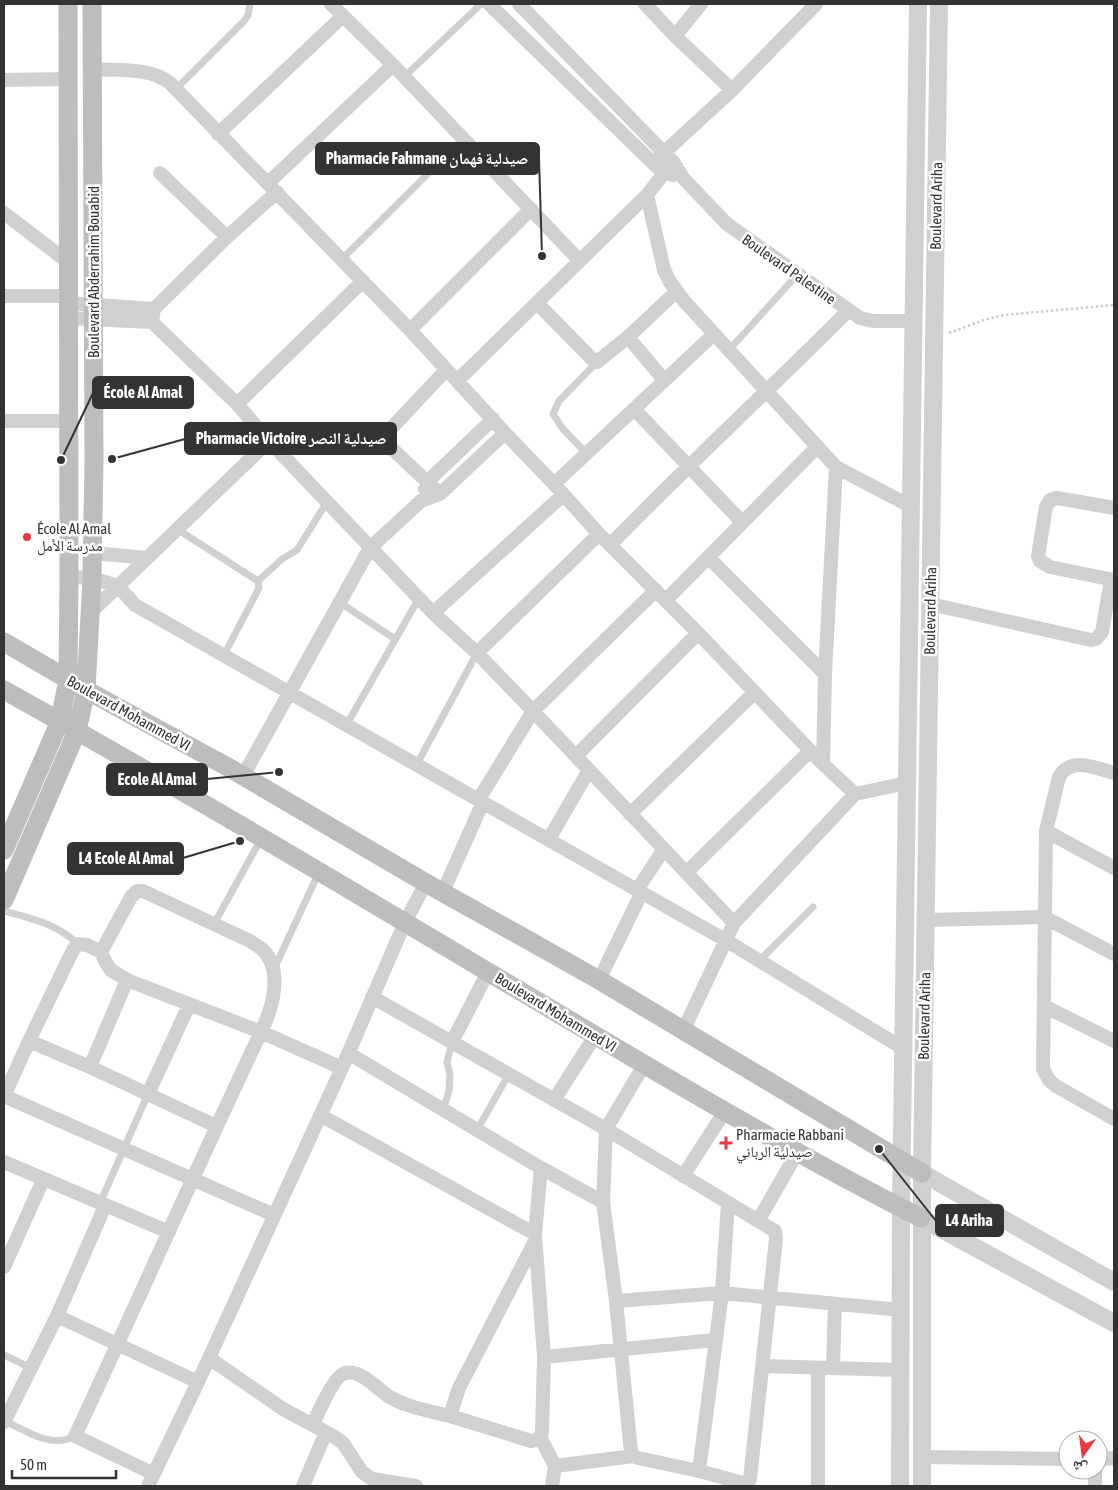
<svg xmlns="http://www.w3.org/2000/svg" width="1118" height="1490" viewBox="0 0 1118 1490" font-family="'Asap Condensed','Noto Naskh Arabic',sans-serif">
  <rect width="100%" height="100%" fill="#fff"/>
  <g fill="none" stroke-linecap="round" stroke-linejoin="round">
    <path stroke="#cdcdcd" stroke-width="2.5" stroke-dasharray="2.5 2.5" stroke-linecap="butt" d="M 949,333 L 984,320 L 1004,315 L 1114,305"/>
    <path stroke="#d0d0d0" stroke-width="7" d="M 404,77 L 481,4
      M 176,89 L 244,21 L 248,15 L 250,4
      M 342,259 L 463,139
      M 729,350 L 797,275
      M 587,454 L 563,429 L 553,414 L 559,401 L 597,362
      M 177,529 L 258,581 L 259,588 L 224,655
      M 258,581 L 282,559 L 297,550 L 327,502
      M 339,602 L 395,639
      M 347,724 L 419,598
      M 417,764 L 477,653
      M 4,911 C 33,919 55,923 78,944
      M 214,924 L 261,839
      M 760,960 L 813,907
      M 274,969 L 319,872
      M 443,1110 L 449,1091 L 450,1075 L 447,1062 L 452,1042
      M 477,1130 L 509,1074
      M 100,1203 L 148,1094
      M 4,1355 L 31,1368
      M 5,1421 C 26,1431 52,1449 75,1436"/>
    <path stroke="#d0d0d0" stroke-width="14" d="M 331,4 L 393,65 L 579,260
      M 489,4 L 653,163 L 664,173 L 673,175
      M 519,4 L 674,163 L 683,178 L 727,224 L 860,318 L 873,321 L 913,321
      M 645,4 L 675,36 L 732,90
      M 675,36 L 701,4
      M 93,69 C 119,71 149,67 170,83 L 410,330 L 505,433 L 554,484 L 599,534 L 698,633 L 823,764 L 855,794 L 907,783
      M 4,80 L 68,79
      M 218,134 L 343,16
      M 657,159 L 732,90 L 816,4
      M 160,173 L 227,237
      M 268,183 L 393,65
      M 647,195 L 664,270 L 670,282 L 685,302 L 836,467 L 910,506
      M 4,213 L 68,262
      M 4,296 L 68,296
      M 68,303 L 154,309
      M 537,303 L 595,362 L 597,362 L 628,337 L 664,380
      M 68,318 L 152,322 L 237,404 L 269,441 L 433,613 L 477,653 L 533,711 L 734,923
      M 152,322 L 154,309 L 227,237 L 277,192
      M 410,330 L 531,209
      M 628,337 L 677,291
      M 457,381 L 647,195 L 664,173 L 674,163
      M 237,404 L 363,281
      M 634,409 L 742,522
      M 4,421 L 68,421
      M 554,484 L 714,334
      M 425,489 L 428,481 L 493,419
      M 440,494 L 386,443 L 384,439 L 385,435 L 446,370
      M 1114,508 L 1057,498 L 1050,500 L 1046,507 L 1038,556 L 1040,561 L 1050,567 L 1114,580
      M 610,545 C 688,465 769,390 848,311
      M 93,553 L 147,558
      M 708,557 L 825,674
      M 69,577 L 92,578 L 118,586 L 135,605 L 727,941 L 904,1049
      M 666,600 L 817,447
      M 930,604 L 1091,640 L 1096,639 L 1102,632 L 1111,580
      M 90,613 L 269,441
      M 433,613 L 563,495
      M 477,653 L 599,534
      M 576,756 L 698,633
      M 823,764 L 825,674 L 836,467
      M 1114,773 C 1095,768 1071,756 1059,777 L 1046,831 L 1043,1069 L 1049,1080 L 1056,1086 L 1114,1119
      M 243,776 L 370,548 L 421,501 L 440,494 L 505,433
      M 479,799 L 533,711 L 656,590
      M 630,814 L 754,693
      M 1046,831 L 1114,868
      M 549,839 L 589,770
      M 687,872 L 810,751
      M 637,890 L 664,849
      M 443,892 L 483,802
      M 926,920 L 1044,917 L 1114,954
      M 101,952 L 131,897 L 137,891 L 143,891 L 250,941 C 254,944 260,947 263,950 C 284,971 272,1009 261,1032 L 127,980 L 90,1067 L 216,1126
      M 599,980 L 642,892
      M 372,997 L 606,1129 L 775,1231 L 776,1239 L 750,1479 L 748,1482 L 743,1483 L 699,1471
      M 1044,1006 L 1114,1041
      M 683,1031 L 734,923 L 855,794
      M 452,1042 L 488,972
      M 348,1053 L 541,1168 L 603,1202
      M 644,1065 L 606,1129 L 603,1202 L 616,1301 L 631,1452 L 633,1456 L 638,1458 L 699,1471 L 722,1293 L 728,1203
      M 90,1067 L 29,1041 L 73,950 L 78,944 L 87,945 L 101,952 L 106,963 L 111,970 L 127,980
      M 148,1094 L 189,1005
      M 4,1096 L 274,1215
      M 4,1096 L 29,1041
      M 554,1100 L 595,1036
      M 320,1115 L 535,1234
      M 4,1162 L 169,1232
      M 683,1176 L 725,1111
      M 758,1221 L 797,1153
      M 535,1241 L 459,1388 L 450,1416 L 531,1441 C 538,1440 540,1438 542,1432 L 544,1357 L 535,1234 L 541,1168
      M 4,1267 L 43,1180
      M 616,1301 L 722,1293 L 901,1310
      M 57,1316 L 198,1382
      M 544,1357 L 715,1340
      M 209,1358 L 283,1409 L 333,1436 L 343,1443 L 362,1472 L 372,1479 L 416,1486
      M 763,1366 L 900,1370
      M 818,1368 L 818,1486
      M 833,1368 L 835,1304
      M 4,1422 L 57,1316 L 105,1206
      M 313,1424 C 318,1413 334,1376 345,1373 C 360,1369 377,1388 388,1396 C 405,1407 430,1411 450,1416
      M 540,1437 L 555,1466 L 552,1486
      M 922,1457 L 1068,1459
      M 1098,1459 L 1114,1458
      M 555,1466 L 633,1456
      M 1095,1470 L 1095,1486
      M 154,1474 L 75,1436 C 138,1302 197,1166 261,1032 L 342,1068
      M 148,1486 L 198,1382 L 342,1068 L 405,922 L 426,883
      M 303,1486 L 326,1432"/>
    <path stroke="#d0d0d0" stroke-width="18" d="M 922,1173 L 1114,1282
      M 921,1218 L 1114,1323
      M 900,1486 L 901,1208 L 918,4
      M 922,1486 L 922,1173 L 939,4"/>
    <path stroke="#bdbdbd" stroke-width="19" d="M 4,642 L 86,690 L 226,766 L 426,883 L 599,980 L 922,1173
      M 4,690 C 173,784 339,883 505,982 C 642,1063 779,1146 921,1218
      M 4,850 L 60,721 L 68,679 L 69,577 L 68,4
      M 4,900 L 77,731 L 86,690 L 92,578 L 94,460 L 92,4"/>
  </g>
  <g fill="#e63946" stroke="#fff" stroke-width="2">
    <circle cx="27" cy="537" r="5"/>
    <path d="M723.5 1135.5h5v5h5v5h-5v5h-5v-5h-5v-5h5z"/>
  </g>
  <g text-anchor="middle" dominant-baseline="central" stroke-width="5" stroke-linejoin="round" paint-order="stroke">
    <g font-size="15" fill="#333" stroke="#fff">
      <text transform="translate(936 206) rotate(-89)">Boulevard Ariha</text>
      <text transform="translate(789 269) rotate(35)">Boulevard Palestine</text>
      <text transform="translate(93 272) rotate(-90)">Boulevard Abderrahim Bouabid</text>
      <text transform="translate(930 611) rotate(-89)">Boulevard Ariha</text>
      <text transform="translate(129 713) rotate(29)">Boulevard Mohammed VI</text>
      <text transform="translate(556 1012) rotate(31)">Boulevard Mohammed VI</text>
      <text transform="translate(924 1016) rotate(-89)">Boulevard Ariha</text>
    </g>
    <g font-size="15" fill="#333" stroke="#fff" text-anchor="start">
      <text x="37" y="528">École Al Amal<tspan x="37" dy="17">مدرسة الأمل</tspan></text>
      <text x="736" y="1134">Pharmacie Rabbani<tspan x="736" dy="17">صيدلية الرباني</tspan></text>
    </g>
  </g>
  <path fill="none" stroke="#333" stroke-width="2" d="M542 256L539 158M61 460L93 393M112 459L185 439M279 772L207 779M240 841L183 858M879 1149L936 1221"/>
  <g fill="#333" stroke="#fff" stroke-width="2">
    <circle cx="542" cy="256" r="5"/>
    <circle cx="61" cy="460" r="5"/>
    <circle cx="112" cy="459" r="5"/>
    <circle cx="279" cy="772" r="5"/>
    <circle cx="240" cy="841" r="5"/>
    <circle cx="879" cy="1149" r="5"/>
  </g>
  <g fill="#333" stroke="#333" stroke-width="2">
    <rect x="316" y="143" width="223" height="31" rx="5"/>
    <rect x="93" y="377" width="100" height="31" rx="5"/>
    <rect x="185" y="423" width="211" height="31" rx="5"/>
    <rect x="107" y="764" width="100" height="31" rx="5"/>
    <rect x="68" y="843" width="115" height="31" rx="5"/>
    <rect x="936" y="1205" width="67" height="31" rx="5"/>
  </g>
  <g font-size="16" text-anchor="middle" font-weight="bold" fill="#fff">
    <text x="427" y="164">Pharmacie Fahmane صيدلية فهمان</text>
    <text x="143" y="398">École Al Amal</text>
    <text x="291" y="444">Pharmacie Victoire صيدلية النصر</text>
    <text x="157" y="785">Ecole Al Amal</text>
    <text x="126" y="864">L4 Ecole Al Amal</text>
    <text x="969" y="1226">L4 Ariha</text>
  </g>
  <rect width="1118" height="1490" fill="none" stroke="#333333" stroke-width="10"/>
  <g transform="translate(1083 1455) rotate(194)"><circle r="24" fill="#ffffff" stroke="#adadad"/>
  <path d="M0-4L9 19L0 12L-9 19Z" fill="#e63946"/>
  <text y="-8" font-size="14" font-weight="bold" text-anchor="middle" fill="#333333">ش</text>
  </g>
  <path d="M12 1470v8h104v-8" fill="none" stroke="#333333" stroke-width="2.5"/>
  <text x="20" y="1470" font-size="15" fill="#333333" stroke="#ffffff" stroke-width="4" paint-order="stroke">50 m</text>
</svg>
